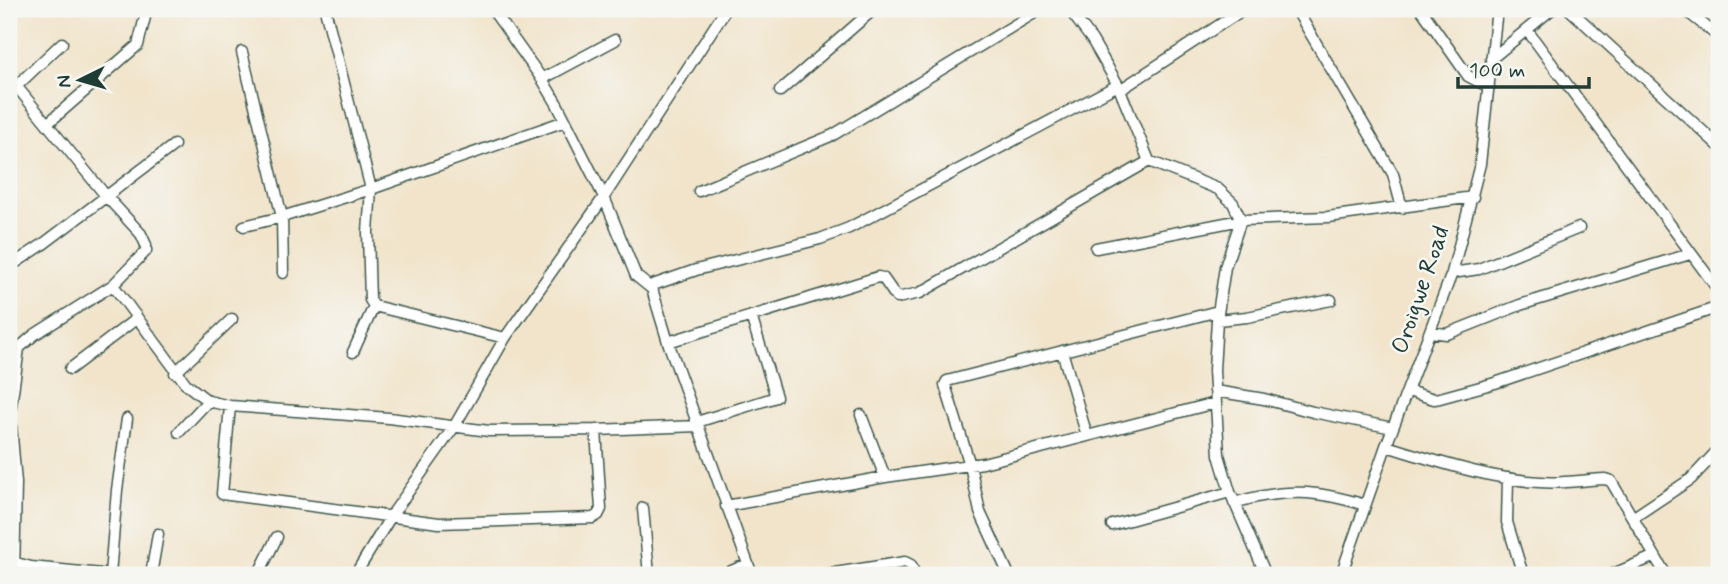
<svg xmlns="http://www.w3.org/2000/svg" width="1728" height="584" viewBox="0 0 1728 584" font-family="Mynerve,sans-serif">
  <rect width="100%" height="100%" fill="#f6f6f2"/>
  <filter id="ink" filterUnits="userSpaceOnUse"><feTurbulence type="fractalNoise" baseFrequency=".0143" numOctaves="2"/><feDisplacementMap in="SourceGraphic" scale="14" xChannelSelector="R" yChannelSelector="G"/><feConvolveMatrix kernelMatrix="1 2 1 2 8 2 1 2 1" color-interpolation-filters="sRGB"/></filter>
  <filter id="wash" filterUnits="userSpaceOnUse"><feTurbulence type="fractalNoise" baseFrequency=".00686" numOctaves="4" result="noise"/><feDisplacementMap in="SourceGraphic" scale="28" xChannelSelector="R" yChannelSelector="G"/><feGaussianBlur stdDeviation="1.57" result="paint"/><feColorMatrix in="noise" values="0 0 0 0 0 0 0 0 0 0 0 0 0 0 0 0 0 1.4 0 .05"/><feComposite in="paint" operator="in"/></filter>
  <g filter="url(#wash)">
    <rect width="100%" height="100%" fill="#f1e4cb"/>
  </g>
  <g filter="url(#ink)">
    <g fill="none" stroke-linecap="round" stroke-linejoin="round">
      <g stroke="#3e564b" stroke-width="13">
        <path id="minor" d="M 325,9 L 371,189 L 368,232 L 370,300 L 374,306 L 353,352
          M 492,9 L 542,79 L 557,104 L 604,197 L 636,276 L 652,289 L 668,342 L 752,575
          M 1069,9 L 1092,40 L 1118,85 L 1149,161 L 1218,189 L 1233,203 L 1241,220 L 1225,267 L 1217,320 L 1214,370 L 1219,455 L 1230,492 L 1266,575
          M 1296,9 L 1393,174 L 1402,208
          M 1421,9 L 1468,76 L 1489,87
          M 1569,9 L 1719,146
          M 1684,9 L 1719,37
          M 9,10 L 10,9
          M 1527,30 L 1719,291
          M 242,52 L 282,217 L 283,273
          M 1491,59 L 1552,9
          M 542,79 L 615,40
          M 1120,90 L 1244,9
          M 780,91 L 874,9
          M 9,93 L 62,43
          M 47,124 L 138,45 L 146,13 L 153,9
          M 699,191 L 833,135 L 1041,9
          M 244,226 L 282,217 L 371,189 L 565,121
          M 1096,248 L 1241,220 L 1328,217 L 1473,197
          M 9,267 L 42,245 L 174,145
          M 1452,273 L 1479,269 L 1579,228
          M 113,285 L 186,384 L 208,401 L 230,406 L 389,418 L 489,431 L 596,430 L 698,426
          M 650,286 L 696,270 L 820,239 L 849,228 L 1118,85
          M 374,306 L 505,338
          M 1217,320 L 1247,317 L 1331,300
          M 1430,332 L 1447,334 L 1520,305 L 1690,254
          M 668,342 L 878,277 L 883,278 L 897,298 L 920,293 L 1149,161
          M 1062,351 L 1087,436
          M 70,369 L 136,319
          M 175,373 L 232,319
          M 1215,391 L 1264,399 L 1313,412 L 1393,428
          M 1408,391 L 1434,399 L 1440,398 L 1495,383 L 1719,307
          M 230,406 L 222,494 L 439,523 L 593,518 L 598,515 L 601,509 L 596,430
          M 861,415 L 885,477
          M 697,422 L 776,397 L 751,316
          M 179,432 L 208,401
          M 1386,446 C 1436,461 1488,479 1540,482 C 1561,484 1583,480 1605,479 L 1611,481 L 1666,575
          M 1508,478 L 1507,522 L 1523,575
          M 1234,503 C 1285,488 1316,490 1365,505
          M 726,506 L 885,477 L 983,463 L 1215,403
          M 643,508 L 649,575
          M 1634,517 L 1691,479 L 1719,449
          M 1112,525 L 1230,492
          M 9,561 L 31,567 L 112,575
          M 14,575 L 16,483 L 10,413 L 19,348 L 34,335 L 113,285 L 146,251 L 146,245 L 141,234 L 106,196 L 17,87
          M 110,575 L 117,490 L 127,419
          M 151,575 L 158,534
          M 258,575 L 277,537
          M 355,575 L 391,516 L 454,427 L 505,338 L 604,197 L 726,9
          M 723,575 L 747,564
          M 822,575 L 905,562 L 911,565 L 915,575
          M 1009,575 L 980,512 L 970,465 L 945,385 L 947,381 L 1218,311
          M 1249,575 L 1263,569
          M 1341,575 L 1386,446 L 1452,273 L 1480,164 L 1497,9
          M 1611,575 L 1655,556"/>
      </g>
      <use href="#minor" stroke="#fff" stroke-width="10"/>
    </g>
  </g>
  <g text-anchor="middle" dominant-baseline="central" stroke-width="5" stroke-linejoin="round" paint-order="stroke">
    <g font-size="24" fill="#1f3d34" stroke="#f6f6f2">
      <text transform="translate(1421 290) rotate(-71)">Oroigwe Road</text>
    </g>
  </g>
  <rect width="1728" height="584" fill="none" stroke="#f6f6f2" stroke-width="35"/>
  <g transform="translate(80 80) rotate(265)" stroke="#f6f6f2" stroke-width="5" paint-order="stroke">
  <path d="M0-5L12 26L0 18L-12 26Z" fill="#1f3d34"/>
  <text y="-10" font-size="19" font-weight="bold" text-anchor="middle" fill="#1f3d34">N</text>
  </g>
  <path d="M1458 77v10h131v-10" fill="none" stroke="#1f3d34" stroke-width="3.5"/>
  <text x="1469" y="77" font-size="21" fill="#1f3d34" stroke="#f6f6f2" stroke-width="5" paint-order="stroke">100 m</text>
</svg>
